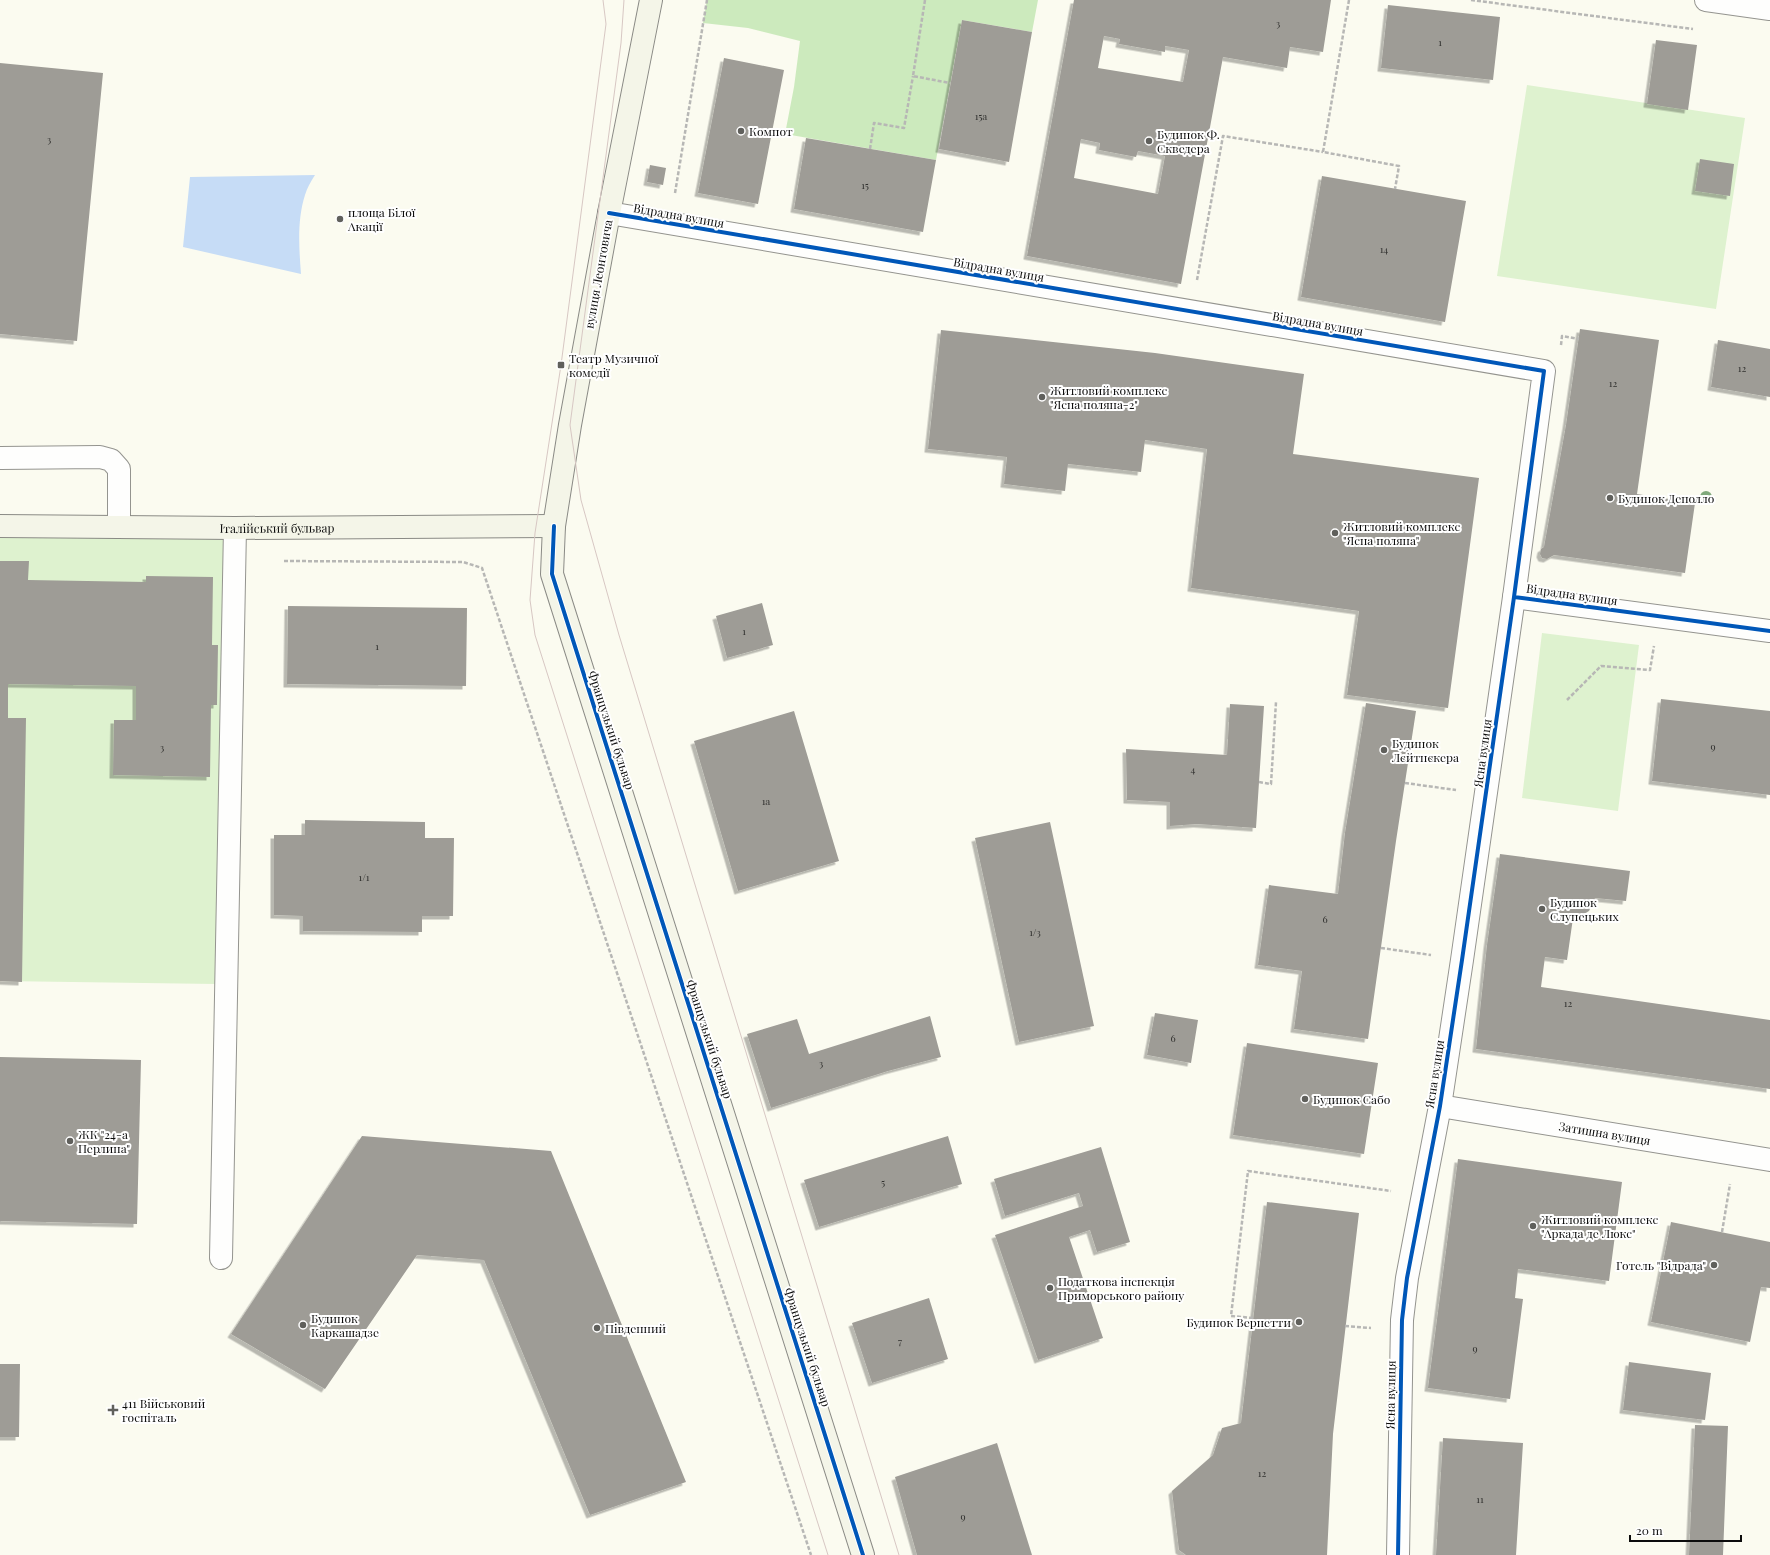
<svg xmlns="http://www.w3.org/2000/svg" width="1770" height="1555" viewBox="0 0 1770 1555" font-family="'Playfair Display',serif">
  <defs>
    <filter id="shadow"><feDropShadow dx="-3.5" dy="3.5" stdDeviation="0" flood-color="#0004"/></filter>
  </defs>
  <rect width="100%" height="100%" fill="#fbfbf0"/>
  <path fill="#def2cf" d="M 1527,85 L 1745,118 L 1716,309 L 1497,276 Z
    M 0,529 L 230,532 L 216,984 L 0,981 Z
    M 1542,633 L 1639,645 L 1618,811 L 1522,798 Z"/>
  <path fill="#cceabd" d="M 707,0 L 1038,0 L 1032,32 L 962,20 L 936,160 L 785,134 L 794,87 L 800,41 L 748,28 L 703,23 Z"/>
  <path fill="#c6dcf6" d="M 315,175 C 311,181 307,188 305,195 C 297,220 299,248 301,274 L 183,247 L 190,177 Z"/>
  <path fill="#9e9c96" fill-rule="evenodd" filter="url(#shadow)" d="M 1074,0 L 1331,0 L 1323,52 L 1290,47 L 1287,68 L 1223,57 L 1181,284 L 1027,256 ZM 1104,36 L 1120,39 L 1119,44 L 1165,52 L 1165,46 L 1189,50 L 1183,82 L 1098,68 ZM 1081,139 L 1100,143 L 1099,150 L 1136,157 L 1138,151 L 1165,156 L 1158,194 L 1074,178 Z
    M 1388,5 L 1500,17 L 1493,80 L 1381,68 Z
    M 962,20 L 1032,32 L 1009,162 L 939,149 Z
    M 1656,40 L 1697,45 L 1688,110 L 1647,104 Z
    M 724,58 L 784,70 L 758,204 L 698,193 Z
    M 0,63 L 103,73 L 77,341 L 0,334 Z
    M 806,138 L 936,160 L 923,232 L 794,209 Z
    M 1700,159 L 1734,164 L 1730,196 L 1695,191 Z
    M 650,165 L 666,168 L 663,185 L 647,182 Z
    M 1322,176 L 1466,201 L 1445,322 L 1301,297 Z
    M 1580,329 L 1659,340 L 1637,494 L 1695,503 L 1685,573 L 1554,555 L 1547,559 L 1542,558 L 1540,554 L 1541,549 L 1544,547 L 1566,425 Z
    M 941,330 L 1155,353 L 1304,374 L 1293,454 L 1479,478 L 1448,708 L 1347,695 L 1359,611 L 1191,588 L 1207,449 L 1145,440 L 1141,472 L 1068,464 L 1065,491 L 1004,484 L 1007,457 L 928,449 Z
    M 1718,340 L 1770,349 L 1770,397 L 1711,387 Z
    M 0,561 L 29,561 L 28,580 L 146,582 L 146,576 L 213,577 L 212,645 L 218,645 L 217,705 L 211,705 L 210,777 L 113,775 L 114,720 L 136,720 L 136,686 L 8,684 L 8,718 L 26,718 L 22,982 L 0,981 Z
    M 762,603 L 773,645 L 727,658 L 716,616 Z
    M 288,606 L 467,608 L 466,686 L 287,684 Z
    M 1661,699 L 1770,711 L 1770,795 L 1652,781 Z
    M 1366,703 L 1416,711 L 1396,841 L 1368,1039 L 1294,1029 L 1302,971 L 1258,965 L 1269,885 L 1338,894 L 1345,833 Z
    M 1230,704 L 1264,706 L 1256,828 L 1197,824 L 1170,826 L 1170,802 L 1127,800 L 1126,749 L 1227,755 Z
    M 794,711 L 839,861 L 738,891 L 694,741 Z
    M 305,820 L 425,822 L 425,838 L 454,838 L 453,916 L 422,916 L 422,932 L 303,931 L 303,916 L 274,915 L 274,835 L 305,835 Z
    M 1050,822 L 1094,1026 L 1019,1042 L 975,838 Z
    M 1500,854 L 1630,871 L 1626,901 L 1595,898 L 1589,911 L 1580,916 L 1573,918 L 1567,960 L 1545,957 L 1541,987 L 1770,1020 L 1770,1089 L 1476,1049 L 1487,945 Z
    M 1155,1013 L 1198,1020 L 1191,1063 L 1147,1055 Z
    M 930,1016 L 941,1057 L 888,1071 L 771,1108 L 747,1034 L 797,1019 L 809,1054 Z
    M 1247,1043 L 1378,1063 L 1364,1154 L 1233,1135 Z
    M 0,1057 L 141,1060 L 137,1224 L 0,1221 Z
    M 362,1136 L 551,1151 L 686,1482 L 590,1515 L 484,1260 L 417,1255 L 325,1389 L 231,1334 Z
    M 948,1136 L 962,1184 L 819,1227 L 804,1180 Z
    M 1101,1147 L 1130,1242 L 1097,1252 L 1090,1230 L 1069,1237 L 1103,1338 L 1038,1360 L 995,1235 L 1083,1206 L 1079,1193 L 1005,1216 L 994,1179 Z
    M 1458,1159 L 1622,1182 L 1609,1281 L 1518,1269 L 1515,1298 L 1523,1299 L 1510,1399 L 1428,1388 Z
    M 1267,1202 L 1359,1213 L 1333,1434 L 1327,1555 L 1186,1555 L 1179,1550 L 1172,1491 L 1213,1455 L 1222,1428 L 1241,1423 Z
    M 1671,1222 L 1770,1242 L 1770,1288 L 1761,1287 L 1750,1342 L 1651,1322 Z
    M 929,1298 L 948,1359 L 872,1383 L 852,1323 Z
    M 1629,1362 L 1711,1373 L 1705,1420 L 1623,1410 Z
    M 0,1364 L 20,1364 L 19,1437 L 0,1437 Z
    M 1695,1425 L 1728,1426 L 1723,1555 L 1689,1555 Z
    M 1443,1438 L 1523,1443 L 1516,1555 L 1436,1555 Z
    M 997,1443 L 1032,1555 L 917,1555 L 895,1477 Z"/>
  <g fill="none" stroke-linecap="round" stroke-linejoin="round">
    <g stroke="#94948f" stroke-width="24">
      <path id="lane" d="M 0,458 L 100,457 L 111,460 L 119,469 L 119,527
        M 221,1258 L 235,528"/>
    </g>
    <g stroke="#94948f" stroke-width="24">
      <g id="street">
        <path d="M 1706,0 L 1770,9"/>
        <path d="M 609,213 L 1544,371 L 1514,597 L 1770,631"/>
        <path id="s1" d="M 1440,1106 L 1770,1160"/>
        <path d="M 1398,1555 L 1402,1320 L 1407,1278 L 1440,1106 L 1462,960 L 1514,597"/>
      </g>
    </g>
    <g stroke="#8a8a85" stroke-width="24">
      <g id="secondary">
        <path d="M 651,0 L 609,213 L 570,425 L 554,526 L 552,574 L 863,1555"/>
        <path id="s2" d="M 0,526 L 235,528 L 554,526"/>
      </g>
    </g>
    <path stroke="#b7b7b5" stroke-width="2.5" stroke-dasharray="4 2" stroke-linecap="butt" d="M 925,0 L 913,76 L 950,83
      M 1349,0 L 1323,152 L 1399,166 L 1395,189
      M 1471,0 L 1693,29
      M 870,149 L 874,123 L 904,128 L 913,76
      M 675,193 L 707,0
      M 1197,280 L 1223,136 L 1323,152
      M 1561,345 L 1562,336 L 1579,339
      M 284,561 L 463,562 L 482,568 L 811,1555
      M 1567,700 L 1601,666 L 1650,670 L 1654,646
      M 1259,782 L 1271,784 L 1276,702
      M 1405,783 L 1456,790
      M 1381,948 L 1431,955
      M 1722,1232 L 1730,1184
      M 1253,1318 L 1231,1316 L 1248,1171 L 1391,1191
      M 1345,1326 L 1371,1328"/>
    <use href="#lane" stroke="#fefefd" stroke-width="22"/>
    <use href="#street" stroke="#fefefd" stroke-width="22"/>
    <use href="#secondary" stroke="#f4f5e8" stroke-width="22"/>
    <path stroke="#d7c7c3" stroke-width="1" d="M 603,0 L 606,24 L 561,365 L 535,533 L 530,600 L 535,635 L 828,1555
      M 624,0 L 621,43 L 570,425 L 581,500 L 619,635 L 899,1555"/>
    <g stroke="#fff" stroke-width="6">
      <path id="cycleway" d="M 609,213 L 1544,371 L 1514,597 L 1770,631
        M 554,526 L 552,574 L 863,1555
        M 1398,1555 L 1402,1320 L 1407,1278 L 1440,1106 L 1462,960 L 1514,597"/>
    </g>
    <use href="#cycleway" stroke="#0057b8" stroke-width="4"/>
  </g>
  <circle fill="#80a97b" cx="1706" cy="497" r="6"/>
  <g fill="#60605c" stroke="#fff" stroke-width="1.5">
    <circle cx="741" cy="131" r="4"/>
    <circle cx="1149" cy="141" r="4"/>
    <circle cx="340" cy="219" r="4"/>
    <rect x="557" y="361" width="8" height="8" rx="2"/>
    <circle cx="1042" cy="397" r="4"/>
    <circle cx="1610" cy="498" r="4"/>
    <circle cx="1335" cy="533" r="4"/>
    <circle cx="1384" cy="750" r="4"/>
    <circle cx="1542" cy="909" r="4"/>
    <circle cx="1305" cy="1099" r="4"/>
    <circle cx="70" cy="1141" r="4"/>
    <circle cx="1533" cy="1226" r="4"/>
    <circle cx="1714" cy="1265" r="4"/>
    <circle cx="1050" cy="1288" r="4"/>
    <circle cx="1299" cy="1322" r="4"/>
    <circle cx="303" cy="1325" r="4"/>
    <circle cx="597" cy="1328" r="4"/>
    <path d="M111 1404h4v4h4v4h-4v4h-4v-4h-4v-4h4z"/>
  </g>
  <g text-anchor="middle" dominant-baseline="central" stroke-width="4" stroke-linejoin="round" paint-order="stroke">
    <g font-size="10" fill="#30302e">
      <text x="1278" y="23">3</text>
      <text x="1440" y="42">1</text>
      <text x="981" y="116">15а</text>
      <text x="49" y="139">3</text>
      <text x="865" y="185">15</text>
      <text x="1384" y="249">14</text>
      <text x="1742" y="368">12</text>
      <text x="1613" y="383">12</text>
      <text x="744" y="631">1</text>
      <text x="377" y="646">1</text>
      <text x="1713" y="746">9</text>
      <text x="162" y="747">3</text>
      <text x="1193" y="769">4</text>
      <text x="766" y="801">1а</text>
      <text x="364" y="877">1/1</text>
      <text x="1325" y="919">6</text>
      <text x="1035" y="932">1/3</text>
      <text x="1568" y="1003">12</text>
      <text x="1173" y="1038">6</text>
      <text x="821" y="1063">3</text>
      <text x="883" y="1182">5</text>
      <text x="900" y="1341">7</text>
      <text x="1475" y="1348">9</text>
      <text x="1262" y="1473">12</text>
      <text x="1480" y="1499">11</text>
      <text x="963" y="1516">9</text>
    </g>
    <g font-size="12" fill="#0c0c0c" stroke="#fff" text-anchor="start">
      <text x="749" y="131">Компот</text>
      <text x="1157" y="134">Будинок Ф.<tspan x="1157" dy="14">Скведера</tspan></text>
      <text x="348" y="212">площа Білої<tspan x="348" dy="14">Акації</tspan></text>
      <text x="569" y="358">Театр Музичної<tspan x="569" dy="14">комедії</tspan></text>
      <text x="1050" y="390">Житловий комплекс<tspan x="1050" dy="14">"Ясна поляна-2"</tspan></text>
      <text x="1618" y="498">Будинок Деполло</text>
      <text x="1343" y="526">Житловий комплекс<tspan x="1343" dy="14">"Ясна поляна"</tspan></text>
      <text x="1392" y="743">Будинок<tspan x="1392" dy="14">Лєйтнєкера</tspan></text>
      <text x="1550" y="902">Будинок<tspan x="1550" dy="14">Слупецьких</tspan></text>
      <text x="1313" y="1099">Будинок Сабо</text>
      <text x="78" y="1134">ЖК "24-а<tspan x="78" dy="14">Перлина"</tspan></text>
      <text x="1541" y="1219">Житловий комплекс<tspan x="1541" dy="14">"Аркада де Люкс"</tspan></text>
      <text x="1706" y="1265" text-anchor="end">Готель "Відрада"</text>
      <text x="1058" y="1281">Податкова інспекція<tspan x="1058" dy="14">Приморського району</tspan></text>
      <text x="311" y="1318">Будинок<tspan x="311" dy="14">Каркашадзе</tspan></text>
      <text x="1291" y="1322" text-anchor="end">Будинок Вернетти</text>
      <text x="605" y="1328">Південний</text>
      <text x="122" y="1403">411 Військовий<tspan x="122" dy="14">госпіталь</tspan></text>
    </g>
    <g font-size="12" fill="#0c0c0c" stroke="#fff">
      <text transform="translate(679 215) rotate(10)">Відрадна вулиця</text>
      <text transform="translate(999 269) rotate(10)">Відрадна вулиця</text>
      <text transform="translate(598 274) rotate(-80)">вулиця Леонтовича</text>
      <text transform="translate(1318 323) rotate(10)">Відрадна вулиця</text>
      <text stroke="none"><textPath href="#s2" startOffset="277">Італійський бульвар</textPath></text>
      <text transform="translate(1572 594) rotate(8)">Відрадна вулиця</text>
      <text transform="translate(612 730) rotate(72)">Французький бульвар</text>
      <text transform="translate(1482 753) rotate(-82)">Ясна вулиця</text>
      <text transform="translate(710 1039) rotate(72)">Французький бульвар</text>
      <text transform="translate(1434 1074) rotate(-81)">Ясна вулиця</text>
      <text stroke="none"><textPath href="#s1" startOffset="167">Затишна вулиця</textPath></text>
      <text transform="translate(808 1347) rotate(72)">Французький бульвар</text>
      <text transform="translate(1390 1395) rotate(-89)">Ясна вулиця</text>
    </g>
  </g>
  <path d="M1630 1535v6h111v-6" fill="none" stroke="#0c0c0c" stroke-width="2"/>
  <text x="1636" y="1535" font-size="12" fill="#0c0c0c" stroke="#ffffff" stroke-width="3" paint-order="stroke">20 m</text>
</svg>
